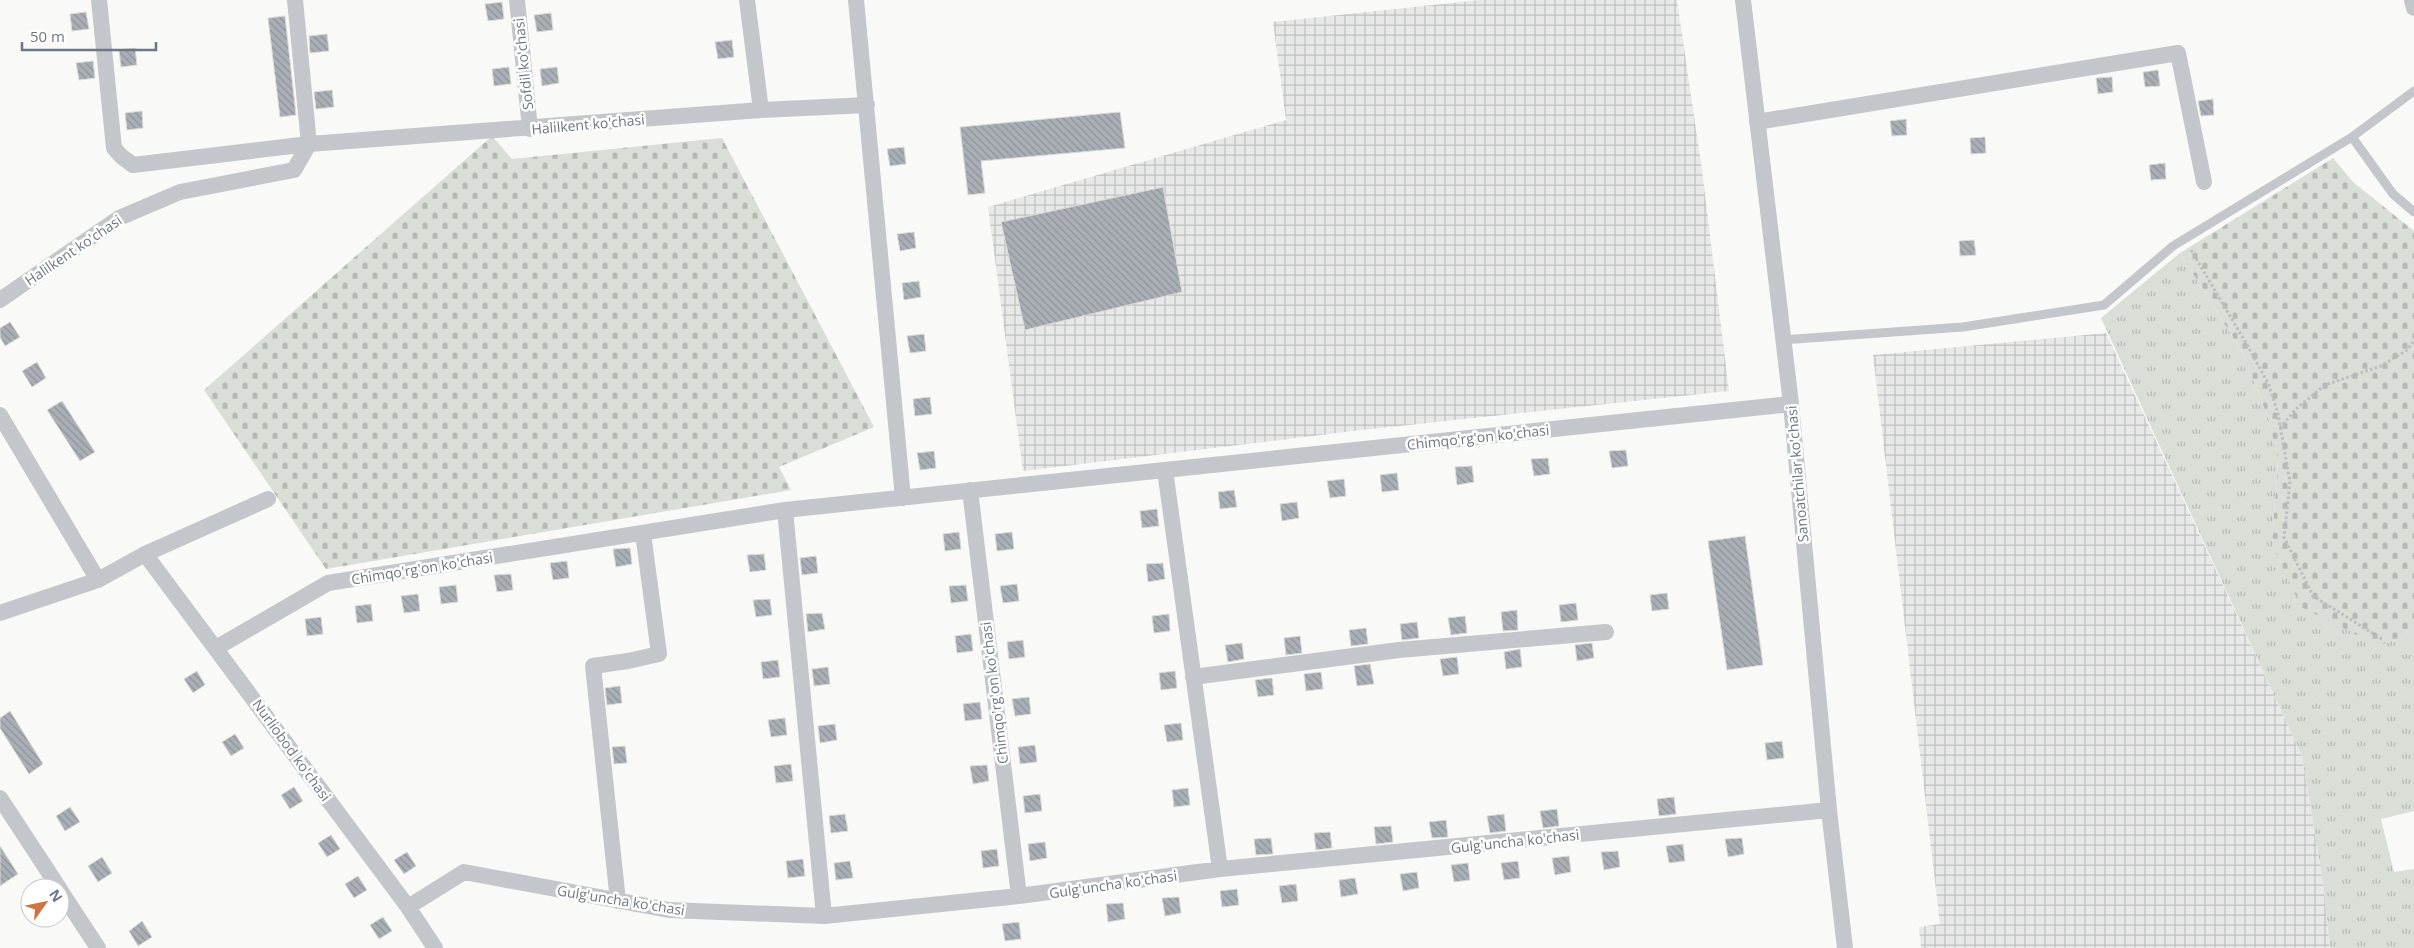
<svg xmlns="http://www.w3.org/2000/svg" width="2414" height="948" viewBox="0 0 2414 948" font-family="'Open Sans',sans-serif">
  <defs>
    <pattern id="industrial-grid" width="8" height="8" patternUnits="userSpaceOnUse" patternTransform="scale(1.25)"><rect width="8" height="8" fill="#e7e8e7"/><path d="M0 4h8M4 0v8" fill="none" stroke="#bfc1c1"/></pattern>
    <pattern id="grass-tufts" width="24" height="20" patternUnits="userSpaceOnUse" patternTransform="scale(1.25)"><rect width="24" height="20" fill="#d9ded7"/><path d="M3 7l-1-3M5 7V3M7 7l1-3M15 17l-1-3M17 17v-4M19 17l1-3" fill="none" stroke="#b4b9b4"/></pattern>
    <pattern id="cemetery-stones" width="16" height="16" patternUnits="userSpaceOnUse" patternTransform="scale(1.25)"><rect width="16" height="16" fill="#d9ded7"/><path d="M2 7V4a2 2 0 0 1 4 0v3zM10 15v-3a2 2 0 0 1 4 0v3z" fill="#b4b9b4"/></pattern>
    <pattern id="building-back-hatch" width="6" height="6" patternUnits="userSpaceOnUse" patternTransform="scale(1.25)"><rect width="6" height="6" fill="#a9afb5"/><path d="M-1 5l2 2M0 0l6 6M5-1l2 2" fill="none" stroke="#8e9399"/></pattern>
  </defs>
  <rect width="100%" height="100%" fill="#f9f9f7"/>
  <path fill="url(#industrial-grid)" d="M 1479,0 L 1677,0 L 1702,170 L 1729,391 L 1362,430 L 1023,471 L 988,207 L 1286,120 L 1273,22 Z
    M 2106,333 L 2302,756 L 2324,890 L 2330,948 L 1921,948 L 1919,927 L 1940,924 L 1873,355 Z"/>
  <path fill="url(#grass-tufts)" d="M 2180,253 L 2242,352 L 2268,417 L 2278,460 L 2272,544 L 2379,646 L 2414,632 L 2414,811 L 2381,819 L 2394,872 L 2414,869 L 2414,948 L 2330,948 L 2324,890 L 2302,756 L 2101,318 Z"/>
  <path fill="url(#cemetery-stones)" d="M 492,136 L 512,159 L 722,138 L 874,427 L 779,467 L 791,490 L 326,569 L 204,390 Z
    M 2333,158 L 2353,182 L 2414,231 L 2414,632 L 2379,646 L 2301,607 L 2272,544 L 2278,460 L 2268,417 L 2242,352 L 2180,253 Z"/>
  <path fill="url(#building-back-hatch)" stroke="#dbdbd9" d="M 502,2 L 504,19 L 488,21 L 485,4 Z
    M 86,12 L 89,29 L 72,31 L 70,14 Z
    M 551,13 L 553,30 L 537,32 L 534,15 Z
    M 285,16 L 296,115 L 280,117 L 268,18 Z
    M 327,34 L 329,51 L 310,53 L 309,36 Z
    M 732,40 L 734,57 L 718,59 L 715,42 Z
    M 135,48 L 137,65 L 121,67 L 119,50 Z
    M 93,61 L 95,78 L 79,80 L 76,63 Z
    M 509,67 L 511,84 L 494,86 L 492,69 Z
    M 557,67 L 559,83 L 542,86 L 540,69 Z
    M 2158,70 L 2160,86 L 2145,87 L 2143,72 Z
    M 2112,77 L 2113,92 L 2098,94 L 2096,78 Z
    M 332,90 L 334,107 L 316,109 L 314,92 Z
    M 2213,99 L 2214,115 L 2201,116 L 2198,101 Z
    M 142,111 L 143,128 L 127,130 L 125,113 Z
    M 1120,112 L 1125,148 L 981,161 L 985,193 L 968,195 L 960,127 Z
    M 1906,119 L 1907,135 L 1892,136 L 1890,121 Z
    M 1985,137 L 1986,153 L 1971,154 L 1970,138 Z
    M 904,147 L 906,164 L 890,166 L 887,149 Z
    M 2165,163 L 2166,179 L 2151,180 L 2149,165 Z
    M 1163,187 L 1182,292 L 1025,330 L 1001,222 Z
    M 914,232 L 916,248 L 900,251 L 897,234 Z
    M 1974,240 L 1976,255 L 1960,256 L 1959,241 Z
    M 919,281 L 921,297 L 904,300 L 902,283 Z
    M 10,322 L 20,337 L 5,346 L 0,337 L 0,328 Z
    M 924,334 L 926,351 L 910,353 L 907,336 Z
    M 37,362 L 46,378 L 32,387 L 22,371 Z
    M 930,397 L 932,414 L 915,416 L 913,399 Z
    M 62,401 L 95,452 L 80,461 L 47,410 Z
    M 1626,450 L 1628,466 L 1612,468 L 1609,451 Z
    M 934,451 L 936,468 L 920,470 L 917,453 Z
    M 1548,458 L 1550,474 L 1534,476 L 1531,459 Z
    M 1472,466 L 1474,482 L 1457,485 L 1455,467 Z
    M 1397,473 L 1399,490 L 1382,492 L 1380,475 Z
    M 1344,479 L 1346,496 L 1330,498 L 1327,481 Z
    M 1234,490 L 1237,507 L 1220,509 L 1218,492 Z
    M 1297,502 L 1299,518 L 1282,521 L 1280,504 Z
    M 1157,509 L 1159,526 L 1142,528 L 1140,511 Z
    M 959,532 L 961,549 L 945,551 L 943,534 Z
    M 1012,532 L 1014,549 L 997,551 L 995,534 Z
    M 1745,536 L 1763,665 L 1727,670 L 1708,541 Z
    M 630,548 L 632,564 L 616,567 L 613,549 Z
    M 764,554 L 766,570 L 750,572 L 747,555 Z
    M 816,556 L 818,573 L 802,575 L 800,558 Z
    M 567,561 L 569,578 L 553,580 L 550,563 Z
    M 1163,563 L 1165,579 L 1148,582 L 1146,564 Z
    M 511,574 L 513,590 L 497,592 L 494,575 Z
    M 1017,584 L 1019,601 L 1003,603 L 1000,586 Z
    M 456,585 L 458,602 L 441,604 L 439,587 Z
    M 966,585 L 968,601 L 951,603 L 949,586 Z
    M 1667,593 L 1669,609 L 1652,611 L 1650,595 Z
    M 418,594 L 420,611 L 404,613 L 401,596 Z
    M 770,599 L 772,615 L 756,617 L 753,600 Z
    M 1576,603 L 1578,620 L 1561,622 L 1559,605 Z
    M 371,604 L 373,621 L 357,623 L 355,606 Z
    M 1517,610 L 1518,630 L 1503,631 L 1501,612 Z
    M 822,613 L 825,629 L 808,632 L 806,614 Z
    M 1169,614 L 1170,631 L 1154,633 L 1152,616 Z
    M 1465,616 L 1467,633 L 1451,635 L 1448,618 Z
    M 321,617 L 323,634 L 307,636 L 305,619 Z
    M 1417,622 L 1419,638 L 1402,640 L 1400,624 Z
    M 1366,628 L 1368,644 L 1351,646 L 1349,630 Z
    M 971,634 L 973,651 L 957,653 L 955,636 Z
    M 1300,636 L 1302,653 L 1286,655 L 1284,638 Z
    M 1023,640 L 1025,657 L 1009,659 L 1007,642 Z
    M 1242,643 L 1244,659 L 1228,662 L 1225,645 Z
    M 1592,643 L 1594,658 L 1577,661 L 1575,645 Z
    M 1520,649 L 1522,667 L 1506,669 L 1504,652 Z
    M 1457,657 L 1459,674 L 1443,676 L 1440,659 Z
    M 778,660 L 780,677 L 763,679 L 761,662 Z
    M 1370,664 L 1374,684 L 1357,686 L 1354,666 Z
    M 828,667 L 830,684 L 814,686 L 812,669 Z
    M 197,671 L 205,685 L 193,693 L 184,679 Z
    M 1175,671 L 1177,688 L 1161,690 L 1159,673 Z
    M 1321,672 L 1323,689 L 1306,691 L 1304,674 Z
    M 1272,678 L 1274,695 L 1258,697 L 1255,680 Z
    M 620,686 L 622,703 L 607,705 L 605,688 Z
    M 1029,697 L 1031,714 L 1015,716 L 1012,699 Z
    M 980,702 L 982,719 L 965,721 L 963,704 Z
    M 10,711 L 43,764 L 29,774 L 0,728 L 0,718 Z
    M 785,718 L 787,735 L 771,737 L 768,720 Z
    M 1181,723 L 1183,740 L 1167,742 L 1164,725 Z
    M 835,724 L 837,740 L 820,743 L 818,726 Z
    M 235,734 L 244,748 L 231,756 L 222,742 Z
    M 1782,741 L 1784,758 L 1767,760 L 1765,743 Z
    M 1035,745 L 1037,762 L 1020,764 L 1018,747 Z
    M 625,746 L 627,763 L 614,764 L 612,747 Z
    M 791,764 L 793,781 L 776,783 L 774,766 Z
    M 987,765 L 989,781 L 973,784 L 970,766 Z
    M 294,787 L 303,801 L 290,809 L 281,795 Z
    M 1188,788 L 1190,805 L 1174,807 L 1172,790 Z
    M 1040,794 L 1042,811 L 1025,813 L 1023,796 Z
    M 1674,797 L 1676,814 L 1659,816 L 1657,799 Z
    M 70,807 L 80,822 L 65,831 L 56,816 Z
    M 1557,809 L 1559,826 L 1543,828 L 1540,811 Z
    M 845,814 L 848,831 L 831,833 L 829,816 Z
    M 1504,814 L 1506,831 L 1490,833 L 1487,816 Z
    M 1446,820 L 1448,837 L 1432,838 L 1429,822 Z
    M 1391,826 L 1393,842 L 1376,844 L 1374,827 Z
    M 1330,832 L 1332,848 L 1316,850 L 1314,833 Z
    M 331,835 L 340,849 L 327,857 L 318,843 Z
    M 1271,838 L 1273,854 L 1256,855 L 1254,839 Z
    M 1742,838 L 1744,854 L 1728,857 L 1725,839 Z
    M 1045,842 L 1047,858 L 1030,861 L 1028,844 Z
    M 1683,844 L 1685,861 L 1669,863 L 1666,846 Z
    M 0,846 L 18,874 L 0,886 Z
    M 997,849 L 999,866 L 983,868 L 981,851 Z
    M 1618,851 L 1620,867 L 1604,870 L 1601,852 Z
    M 407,852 L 416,866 L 404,874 L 394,860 Z
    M 1569,856 L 1571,872 L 1555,875 L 1552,858 Z
    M 102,857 L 112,873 L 98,882 L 88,866 Z
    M 803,859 L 805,876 L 788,878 L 786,861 Z
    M 850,861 L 853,878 L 836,880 L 834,863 Z
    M 1518,861 L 1520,878 L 1504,880 L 1501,863 Z
    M 1468,863 L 1470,880 L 1454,882 L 1451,865 Z
    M 1417,872 L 1419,888 L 1403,891 L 1400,874 Z
    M 358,876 L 367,890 L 354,898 L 345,884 Z
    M 1355,878 L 1358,894 L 1341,897 L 1339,880 Z
    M 1296,884 L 1298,901 L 1282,903 L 1279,886 Z
    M 1237,889 L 1239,905 L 1222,907 L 1220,891 Z
    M 1179,897 L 1181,913 L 1165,916 L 1162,898 Z
    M 1123,903 L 1125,919 L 1108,922 L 1106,904 Z
    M 383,917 L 392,931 L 379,939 L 370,925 Z
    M 142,921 L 152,937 L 138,946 L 129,931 Z
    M 1019,922 L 1021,939 L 1005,941 L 1002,924 Z"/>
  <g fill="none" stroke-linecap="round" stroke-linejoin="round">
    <path stroke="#bbbdc0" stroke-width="3" stroke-dasharray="2.5 2.5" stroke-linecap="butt" d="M 2191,250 L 2246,343 L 2269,385 L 2278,414 L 2290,482 L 2284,537 L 2313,596 L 2382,639
      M 2280,428 L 2296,409 L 2325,385 L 2381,366 L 2407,350 L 2414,341"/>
    <path stroke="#c3c6ca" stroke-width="9" d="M 2352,137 L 2393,194 L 2414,212
      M 1782,340 L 1963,327 L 2104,305 L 2173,246 L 2352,137 L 2414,91"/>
    <path stroke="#c3c6ca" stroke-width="16" d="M 99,0 L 114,148 L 121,156 L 133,165 L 309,144 L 761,110 L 867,105
      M 517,0 L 530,129
      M 747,0 L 761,110
      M 856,0 L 903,498
      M 1743,0 L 1791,404 L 1829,810 L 1845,948
      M 2412,0 L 2414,8
      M 1757,122 L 2178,53 L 2204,182
      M 0,300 L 119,218 L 180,192 L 294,170 L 309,144 L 295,0
      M 0,415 L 98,580
      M 1165,470 L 1220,869
      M 970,490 L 1019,896
      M 785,510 L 824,916
      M 145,554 L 408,907 L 435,948
      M 0,613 L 98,580 L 145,554 L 268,499
      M 216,648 L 328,583 L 785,510 L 1791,404
      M 1193,677 L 1399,650 L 1606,632
      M 0,798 L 59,888
      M 60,890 L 98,948
      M 618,901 L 593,666 L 628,661 L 659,654 L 643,533
      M 408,907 L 464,872 L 669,910 L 824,916 L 1019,896 L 1220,869 L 1829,810"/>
  </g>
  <g text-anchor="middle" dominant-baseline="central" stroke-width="5" stroke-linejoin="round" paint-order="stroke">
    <g font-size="14" fill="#6c7785" stroke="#fff">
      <text transform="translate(523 64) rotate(-96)">Sofdil ko'chasi</text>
      <text transform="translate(588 124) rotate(-5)">Halilkent ko'chasi</text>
      <text transform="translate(73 250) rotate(-34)">Halilkent ko'chasi</text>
      <text transform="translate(1478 437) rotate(-6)">Chimqo'rg'on ko'chasi</text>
      <text transform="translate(1797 474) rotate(-95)">Sanoatchilar ko'chasi</text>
      <text transform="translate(422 568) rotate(-9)">Chimqo'rg'on ko'chasi</text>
      <text transform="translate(994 693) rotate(-97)">Chimqo'rg'on ko'chasi</text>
      <text transform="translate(292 750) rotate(54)">Nurliobod ko'chasi</text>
      <text transform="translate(1515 841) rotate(-6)">Gulg'uncha ko'chasi</text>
      <text transform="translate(1113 884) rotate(-8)">Gulg'uncha ko'chasi</text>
      <text transform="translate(621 900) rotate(9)">Gulg'uncha ko'chasi</text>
    </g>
  </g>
  <g transform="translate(45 903) rotate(57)"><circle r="24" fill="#ffffff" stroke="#c4c9ce"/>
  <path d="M0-4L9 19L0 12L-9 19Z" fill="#d07341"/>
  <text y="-8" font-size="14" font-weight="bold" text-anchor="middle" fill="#6c7785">N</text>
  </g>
  <path d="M22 42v8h134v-8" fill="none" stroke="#6c7785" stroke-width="2.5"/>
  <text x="30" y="42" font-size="15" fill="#6c7785" stroke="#ffffff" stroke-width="4" paint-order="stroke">50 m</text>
</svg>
